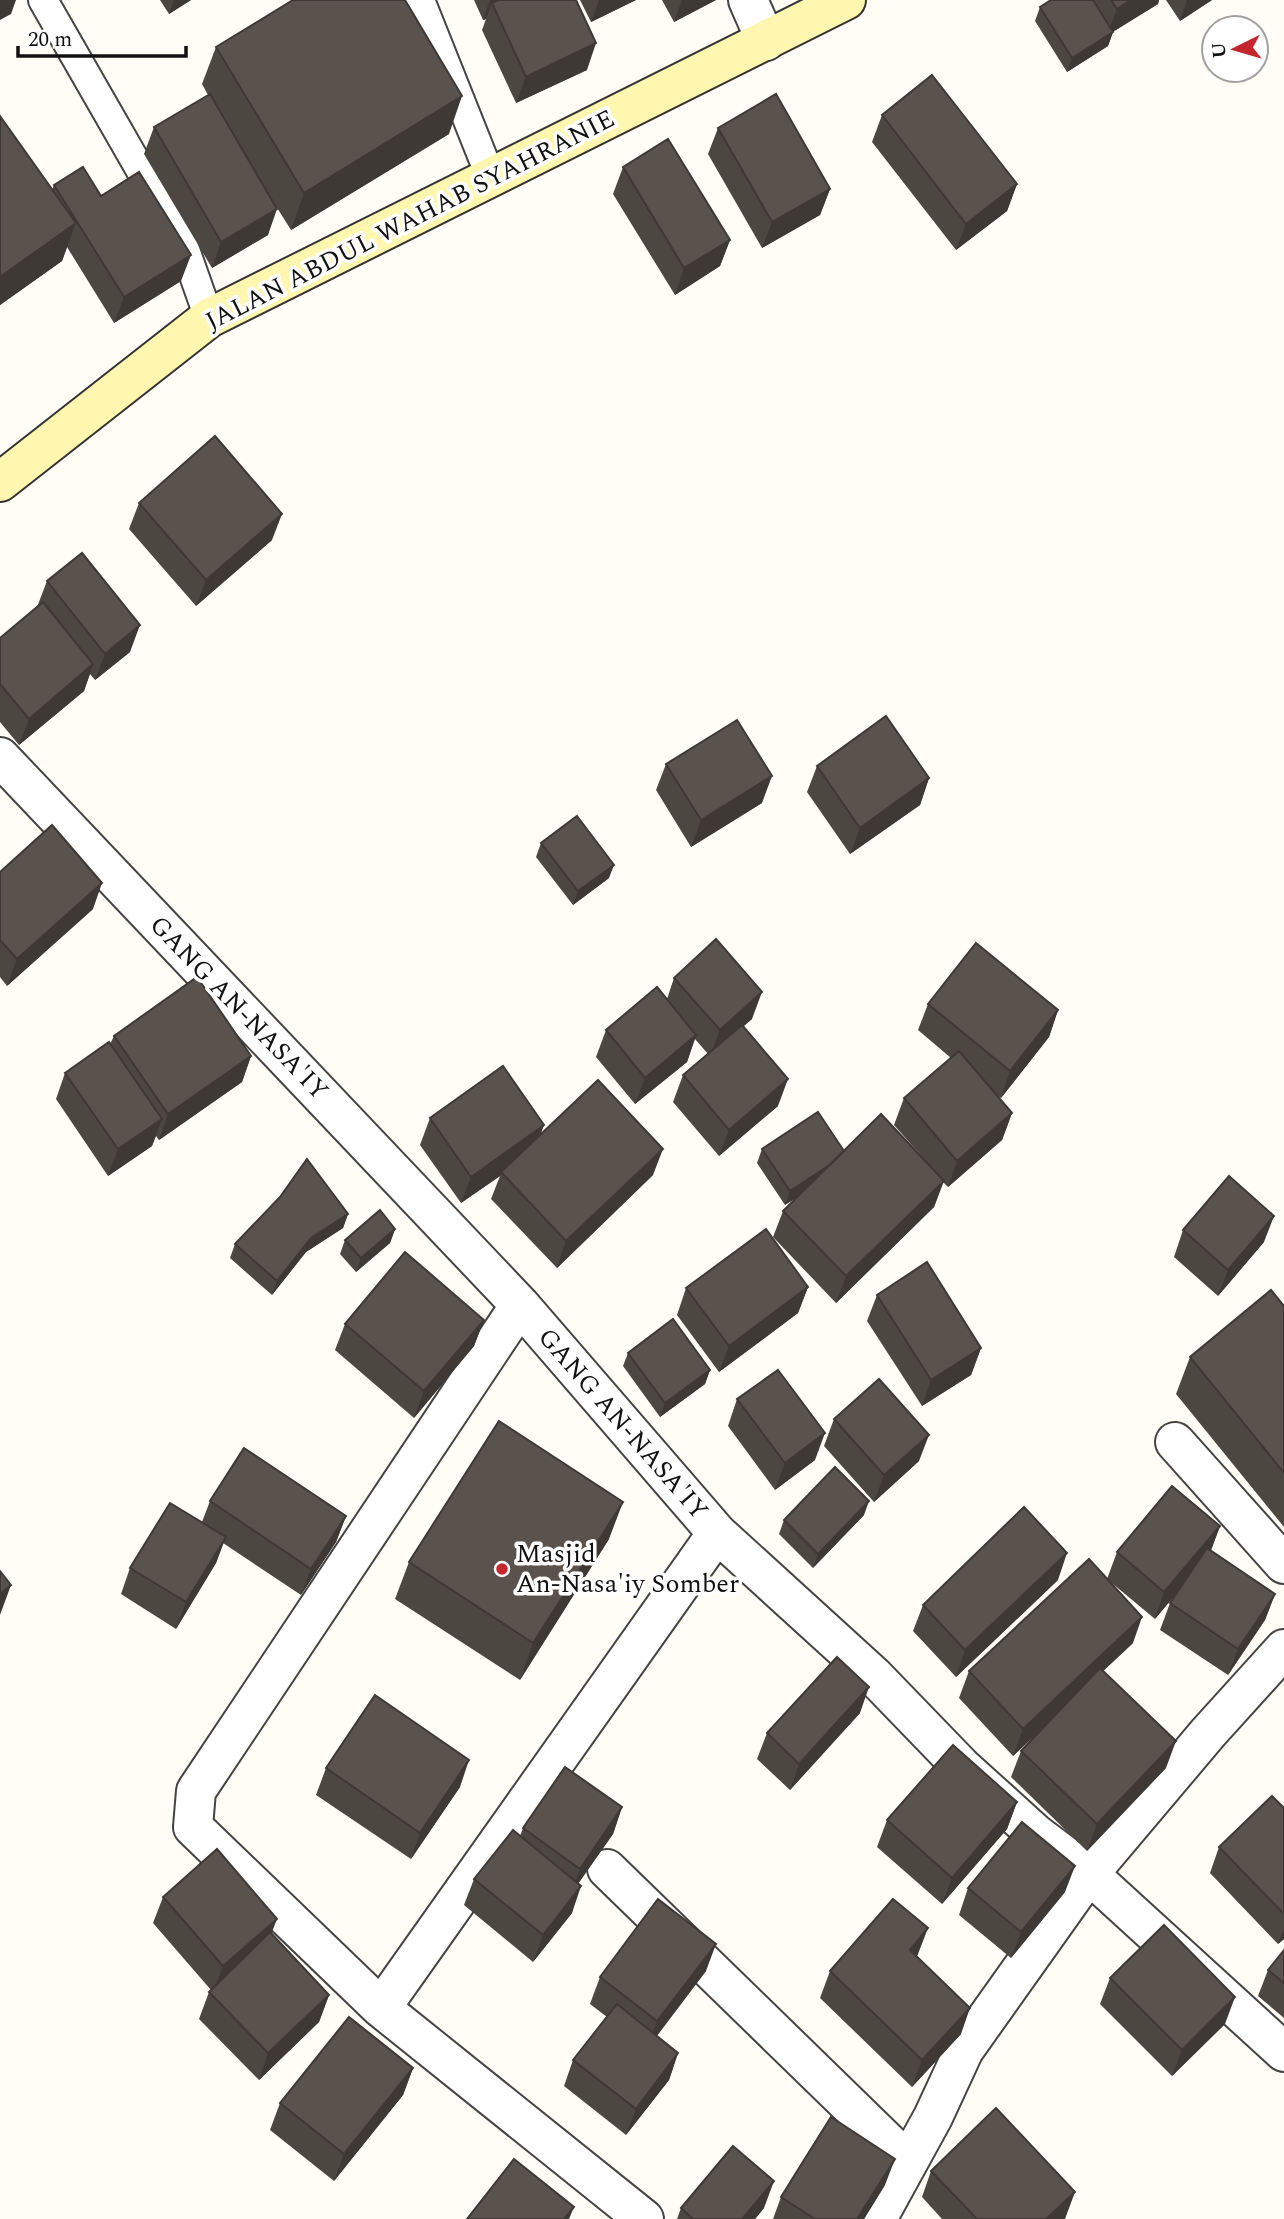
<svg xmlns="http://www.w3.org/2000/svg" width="1284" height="2219" viewBox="0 0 1284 2219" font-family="Spectral,serif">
  <rect width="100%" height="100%" fill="#fffdf5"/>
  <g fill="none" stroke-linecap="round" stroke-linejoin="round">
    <g stroke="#444" stroke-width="32">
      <path id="lane" d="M 43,0 L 183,244 L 209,318
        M 420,0 L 491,178"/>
    </g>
    <g stroke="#444" stroke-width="42">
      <path id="street" d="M 748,0 L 766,41
        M 0,757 L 520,1305 L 717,1533 L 874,1676 L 962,1767 L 1036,1834 L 1089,1874 L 1284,2052
        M 520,1305 L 196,1791 L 193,1827 L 381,2008 L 717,1533
        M 1175,1442 L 1284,1564
        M 607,1869 L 908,2162
        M 381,2008 L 644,2219
        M 877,2219 L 933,2117 L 964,2050 L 1089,1874 L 1208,1733 L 1284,1649"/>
    </g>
    <g stroke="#333" stroke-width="42">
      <path id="secondary" d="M 0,482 L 209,318 L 846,0"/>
    </g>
    <use href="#lane" stroke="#fff" stroke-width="28"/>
    <use href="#street" stroke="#fff" stroke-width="38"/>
    <use href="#secondary" stroke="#fff6b0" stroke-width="38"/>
  </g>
  <path fill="#4d4742" d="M 160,0 L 191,0 L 169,14 Z
    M 474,0 L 576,0 L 587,70 L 516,103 L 482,30 L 486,19 L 483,20 Z
    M 580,0 L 636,0 L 591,22 Z
    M 662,0 L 716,0 L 674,22 Z
    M 1051,0 L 1159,0 L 1158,4 L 1113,32 L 1108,46 L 1067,72 L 1035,21 L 1040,7 Z
    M 1166,0 L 1212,0 L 1180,21 Z
    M 216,47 L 449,134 L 291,230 L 274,203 L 268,235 L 212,268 L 144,154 L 154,127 L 208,95 L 202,84 Z
    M 882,115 L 1017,184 L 1007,211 L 956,250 L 872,142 Z
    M 0,116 L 52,190 L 54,185 L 101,196 L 181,281 L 114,323 L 67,247 L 62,261 L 0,305 Z
    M 718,128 L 830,189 L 820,215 L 762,248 L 708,154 Z
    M 623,167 L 730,240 L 720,266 L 675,295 L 613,194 Z
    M 139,503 L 272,540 L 196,606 L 129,529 Z
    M 47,581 L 130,652 L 95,680 L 90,674 L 84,691 L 19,745 L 0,722 L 0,638 L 37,607 Z
    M 666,764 L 762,803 L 691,847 L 656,790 Z
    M 817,766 L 929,778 L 920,805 L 850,854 L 807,792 Z
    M 541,843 L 609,878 L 573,905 L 536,857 Z
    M 0,872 L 93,909 L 7,986 L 0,977 Z
    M 674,978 L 752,1019 L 743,1026 L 778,1106 L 719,1156 L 673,1102 L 683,1075 L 708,1054 L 695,1039 L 687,1062 L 635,1104 L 596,1057 L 606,1030 L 667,999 Z
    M 928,1004 L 1058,1010 L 1049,1037 L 1001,1098 L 994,1093 L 1012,1113 L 1002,1140 L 948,1187 L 943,1182 L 934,1207 L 836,1303 L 773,1237 L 783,1211 L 796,1198 L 785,1205 L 757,1163 L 762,1149 L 844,1151 L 924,1159 L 894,1125 L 904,1098 L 951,1058 L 918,1030 Z
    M 114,1036 L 251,1056 L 242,1082 L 159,1140 L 156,1136 L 152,1146 L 108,1176 L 56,1099 L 65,1073 L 110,1044 Z
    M 430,1118 L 544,1125 L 540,1135 L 653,1175 L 557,1268 L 491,1199 L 500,1176 L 461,1203 L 420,1145 Z
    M 348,1214 L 343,1228 L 306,1252 L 272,1295 L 230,1258 L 235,1244 Z
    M 395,1229 L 390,1243 L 356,1272 L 340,1254 L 345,1240 Z
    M 1183,1230 L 1264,1242 L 1218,1296 L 1174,1257 Z
    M 808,1287 L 798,1313 L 719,1372 L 677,1315 L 686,1288 Z
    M 877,1295 L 981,1348 L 971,1375 L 922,1406 L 867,1321 Z
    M 1284,1306 L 1284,1527 L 1176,1394 L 1190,1357 Z
    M 484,1320 L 474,1346 L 414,1418 L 335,1350 L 345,1324 Z
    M 628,1353 L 710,1370 L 705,1384 L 660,1417 L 623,1366 Z
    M 737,1399 L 815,1460 L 775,1490 L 728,1426 Z
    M 834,1419 L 919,1461 L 874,1502 L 824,1446 Z
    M 210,1501 L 346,1516 L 336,1542 L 301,1595 L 223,1543 L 216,1563 L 176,1629 L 121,1594 L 130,1568 L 202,1522 Z
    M 864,1515 L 813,1568 L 779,1534 L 784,1520 Z
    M 1220,1526 L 1211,1550 L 1275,1594 L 1265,1620 L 1228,1675 L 1160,1630 L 1170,1603 L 1180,1589 L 1155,1619 L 1107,1579 L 1133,1643 L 1103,1671 L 1166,1768 L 1087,1851 L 1011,1777 L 1021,1751 L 1047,1724 L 1013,1756 L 959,1698 L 969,1671 L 1107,1579 L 1117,1552 Z
    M 609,1539 L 520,1680 L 395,1599 L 409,1562 Z
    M 1058,1580 L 956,1677 L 913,1631 L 923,1605 Z
    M 860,1713 L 790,1790 L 757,1759 L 767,1733 Z
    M 326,1768 L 460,1787 L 411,1859 L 316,1795 Z
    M 1017,1802 L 1007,1829 L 942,1904 L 877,1847 L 887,1820 Z
    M 622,1807 L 613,1834 L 578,1884 L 572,1913 L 533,1962 L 464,1905 L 474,1879 L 520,1836 L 523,1828 Z
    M 1284,1808 L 1284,1939 L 1278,1944 L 1210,1873 L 1219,1847 Z
    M 968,1888 L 1065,1892 L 1011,1958 L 959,1915 Z
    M 163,1897 L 271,1934 L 329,1995 L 319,2022 L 259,2080 L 199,2019 L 209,1992 L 211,1990 L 153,1923 Z
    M 1284,1950 L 1284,2018 L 1258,1996 L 1268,1970 Z
    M 918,1954 L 917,1956 L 961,2034 L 912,2087 L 820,1998 L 830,1971 Z
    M 706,1971 L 657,2036 L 678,2053 L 669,2080 L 626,2135 L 564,2086 L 573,2060 L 607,2017 L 590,2004 L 600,1977 Z
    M 1110,1978 L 1225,2024 L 1172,2076 L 1100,2004 Z
    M 413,2068 L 403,2095 L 334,2181 L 270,2130 L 280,2103 Z
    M 931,2171 L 1064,2219 L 942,2219 L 922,2197 Z
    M 885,2185 L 864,2219 L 773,2219 L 781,2197 Z
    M 681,2208 L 764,2208 L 755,2219 L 677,2219 Z"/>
  <path fill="#3f3936" d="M 0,0 L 16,0 L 11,14 L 0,20 Z
    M 174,0 L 191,0 L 169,14 Z
    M 490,0 L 527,0 L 492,3 L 486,19 L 483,20 Z
    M 599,0 L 636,0 L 591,22 Z
    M 682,0 L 716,0 L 674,22 Z
    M 1131,0 L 1159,0 L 1158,4 L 1107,35 L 1117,9 Z
    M 1187,0 L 1212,0 L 1180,21 Z
    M 1113,32 L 1108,46 L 1067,72 L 1072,58 Z
    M 596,43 L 587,70 L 516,103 L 526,77 Z
    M 462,96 L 449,134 L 291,230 L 304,193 Z
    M 1017,184 L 1007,211 L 956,250 L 966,224 Z
    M 830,189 L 820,215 L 762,248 L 772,222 Z
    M 277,209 L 268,235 L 212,268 L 221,242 Z
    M 76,223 L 62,261 L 0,305 L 0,277 Z
    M 730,240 L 720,266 L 675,295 L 684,268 Z
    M 191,255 L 181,281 L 114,323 L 124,297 Z
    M 282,514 L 272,540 L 196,606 L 206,580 Z
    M 140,625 L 130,652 L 95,680 L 105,654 Z
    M 93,664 L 84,691 L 19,745 L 29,719 Z
    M 772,776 L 762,803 L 691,847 L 701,820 Z
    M 929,778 L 920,805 L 850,854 L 860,828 Z
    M 614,865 L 609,878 L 573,905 L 578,891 Z
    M 102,883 L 93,909 L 7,986 L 17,959 Z
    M 762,992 L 752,1019 L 710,1056 L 720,1030 Z
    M 1058,1010 L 1049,1037 L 1001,1098 L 1010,1071 Z
    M 696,1035 L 687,1062 L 635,1104 L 645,1078 Z
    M 251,1056 L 242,1082 L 159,1140 L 168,1114 Z
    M 788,1079 L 778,1106 L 719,1156 L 729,1130 Z
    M 1012,1113 L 1002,1140 L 948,1187 L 957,1161 Z
    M 162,1119 L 152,1146 L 108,1176 L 118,1149 Z
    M 544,1125 L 534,1152 L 501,1172 L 500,1176 L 461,1203 L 471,1177 Z
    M 663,1149 L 653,1175 L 557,1268 L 566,1241 Z
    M 846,1153 L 841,1167 L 785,1205 L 790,1191 Z
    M 944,1181 L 934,1207 L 836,1303 L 846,1276 Z
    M 348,1214 L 343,1228 L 306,1252 L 272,1295 L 277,1281 L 311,1238 Z
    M 1274,1216 L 1264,1242 L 1218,1296 L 1228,1270 Z
    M 395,1229 L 390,1243 L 356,1272 L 361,1258 Z
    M 808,1287 L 798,1313 L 719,1372 L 729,1346 Z
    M 484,1320 L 474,1346 L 414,1418 L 424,1391 Z
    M 981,1348 L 971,1375 L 922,1406 L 931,1380 Z
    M 710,1370 L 705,1384 L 660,1417 L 665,1403 Z
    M 825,1433 L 815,1460 L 775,1490 L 785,1463 Z
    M 929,1435 L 919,1461 L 874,1502 L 884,1475 Z
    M 869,1501 L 864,1515 L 813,1568 L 818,1554 Z
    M 623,1502 L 609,1539 L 520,1680 L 533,1643 Z
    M 346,1516 L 336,1542 L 301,1595 L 311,1569 Z
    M 1220,1526 L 1210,1553 L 1155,1619 L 1164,1592 Z
    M 226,1537 L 216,1563 L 176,1629 L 186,1602 Z
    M 1067,1553 L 1058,1580 L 956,1677 L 965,1650 Z
    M 11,1585 L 0,1615 L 0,1594 Z
    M 1275,1594 L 1265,1620 L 1228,1675 L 1238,1649 Z
    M 1142,1617 L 1133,1643 L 1013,1756 L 1023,1729 Z
    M 869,1687 L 860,1713 L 790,1790 L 799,1764 Z
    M 1176,1741 L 1166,1768 L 1087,1851 L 1097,1824 Z
    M 469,1760 L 460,1787 L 411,1859 L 420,1833 Z
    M 1017,1802 L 1007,1829 L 942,1904 L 952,1878 Z
    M 622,1807 L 613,1834 L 570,1895 L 580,1869 Z
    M 1075,1866 L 1065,1892 L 1011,1958 L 1021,1932 Z
    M 581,1886 L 572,1913 L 533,1962 L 543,1935 Z
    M 277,1919 L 267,1945 L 213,1992 L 223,1966 Z
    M 928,1928 L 918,1954 L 900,1977 L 910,1950 Z
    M 1284,1928 L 1284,1939 L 1278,1944 Z
    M 716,1944 L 706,1971 L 647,2048 L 657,2021 Z
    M 329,1995 L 319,2022 L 259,2080 L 268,2053 Z
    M 1235,1997 L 1225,2024 L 1172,2076 L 1182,2050 Z
    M 970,2008 L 961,2034 L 912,2087 L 922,2060 Z
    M 678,2053 L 669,2080 L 626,2135 L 636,2109 Z
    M 413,2068 L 403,2095 L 334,2181 L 344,2154 Z
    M 895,2159 L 885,2185 L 864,2219 L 857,2219 Z
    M 774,2181 L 764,2208 L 755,2219 L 742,2219 Z
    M 1075,2192 L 1065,2219 L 1046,2219 Z
    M 574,2207 L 569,2219 L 564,2219 Z"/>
  <path fill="#5a524d" stroke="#3f3936" stroke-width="2" d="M 293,0 L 405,0 L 462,96 L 304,193 L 216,47 Z
    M 498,0 L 576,0 L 596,43 L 526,77 L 492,3 Z
    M 1051,0 L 1093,0 L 1113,32 L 1072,58 L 1040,7 Z
    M 1111,0 L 1131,0 L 1117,9 Z
    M 932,75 L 1017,184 L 966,224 L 882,115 Z
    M 210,94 L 277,209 L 221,242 L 154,127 Z
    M 776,94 L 830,189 L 772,222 L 718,128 Z
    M 0,116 L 76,223 L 0,277 Z
    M 668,139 L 730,240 L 684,268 L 623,167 Z
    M 83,167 L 101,196 L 139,172 L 191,255 L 124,297 L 54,185 Z
    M 215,436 L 282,514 L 206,580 L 139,503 Z
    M 82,553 L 140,625 L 105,654 L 47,581 Z
    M 43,602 L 93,664 L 29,719 L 0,684 L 0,638 Z
    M 886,716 L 929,778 L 860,828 L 817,766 Z
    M 737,720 L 772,776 L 701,820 L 666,764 Z
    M 577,816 L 614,865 L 578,891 L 541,843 Z
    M 52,825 L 102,883 L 17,959 L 0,940 L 0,872 Z
    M 716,939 L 762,992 L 720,1030 L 674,978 Z
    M 976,943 L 1058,1010 L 1010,1071 L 928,1004 Z
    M 197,977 L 251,1056 L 168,1114 L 114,1036 Z
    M 657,987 L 696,1035 L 645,1078 L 606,1030 Z
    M 742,1025 L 788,1079 L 729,1130 L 683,1075 Z
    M 109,1042 L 162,1119 L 118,1149 L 65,1073 Z
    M 959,1051 L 1012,1113 L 957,1161 L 904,1098 Z
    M 503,1066 L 544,1125 L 471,1177 L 430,1118 Z
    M 598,1080 L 663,1149 L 566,1241 L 501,1172 Z
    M 818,1112 L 844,1151 L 831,1164 L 790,1191 L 762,1149 Z
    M 881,1114 L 944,1181 L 846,1276 L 783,1211 Z
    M 307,1159 L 348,1214 L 311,1238 L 277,1281 L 235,1244 L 280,1197 Z
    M 1229,1176 L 1274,1216 L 1228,1270 L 1183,1230 Z
    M 380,1210 L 395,1229 L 361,1258 L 345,1240 Z
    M 766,1229 L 808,1287 L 729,1346 L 686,1288 Z
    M 405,1252 L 484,1320 L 424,1391 L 345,1324 Z
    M 927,1262 L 981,1348 L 931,1380 L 877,1295 Z
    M 1271,1290 L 1284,1306 L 1284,1473 L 1190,1357 Z
    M 673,1319 L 710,1370 L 665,1403 L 628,1353 Z
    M 778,1370 L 825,1433 L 785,1463 L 737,1399 Z
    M 879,1379 L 929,1435 L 884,1475 L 834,1419 Z
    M 499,1421 L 623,1502 L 533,1643 L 409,1562 Z
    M 244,1448 L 346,1516 L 311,1569 L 210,1501 Z
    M 835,1467 L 869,1501 L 818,1554 L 784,1520 Z
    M 1172,1486 L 1220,1526 L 1164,1592 L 1117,1552 Z
    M 170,1503 L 226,1537 L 186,1602 L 130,1568 Z
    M 1024,1507 L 1067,1553 L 965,1650 L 923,1605 Z
    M 1207,1548 L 1275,1594 L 1238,1649 L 1170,1603 Z
    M 1089,1559 L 1142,1617 L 1023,1729 L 969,1671 Z
    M 0,1571 L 11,1585 L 0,1594 Z
    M 837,1657 L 869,1687 L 799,1764 L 767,1733 Z
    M 1100,1668 L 1176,1741 L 1097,1824 L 1021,1751 Z
    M 375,1695 L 469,1760 L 420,1833 L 326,1768 Z
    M 953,1745 L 1017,1802 L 952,1878 L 887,1820 Z
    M 565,1767 L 622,1807 L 580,1869 L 523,1828 Z
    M 1272,1796 L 1284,1808 L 1284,1914 L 1219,1847 Z
    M 1022,1822 L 1075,1866 L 1021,1932 L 968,1888 Z
    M 513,1830 L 581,1886 L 543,1935 L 474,1879 Z
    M 217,1849 L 277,1919 L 223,1966 L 163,1897 Z
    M 658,1899 L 716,1944 L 657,2021 L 600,1977 Z
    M 893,1899 L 928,1928 L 910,1950 L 970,2008 L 922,2060 L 830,1971 Z
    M 1164,1925 L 1235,1997 L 1182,2050 L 1110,1978 Z
    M 270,1932 L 329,1995 L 268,2053 L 209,1992 Z
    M 1284,1950 L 1284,1983 L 1268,1970 Z
    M 617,2004 L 678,2053 L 636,2109 L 573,2060 Z
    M 349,2017 L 413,2068 L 344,2154 L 280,2103 Z
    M 996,2108 L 1075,2192 L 1046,2219 L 977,2219 L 931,2171 Z
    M 831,2117 L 895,2159 L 857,2219 L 815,2219 L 781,2197 Z
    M 733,2146 L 774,2181 L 742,2219 L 693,2219 L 681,2208 Z
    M 514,2159 L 574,2207 L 564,2219 L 467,2219 Z"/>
  <circle fill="#c4262e" stroke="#fff" stroke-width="2.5" cx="502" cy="1569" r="7"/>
  <g text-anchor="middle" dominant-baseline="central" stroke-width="7" stroke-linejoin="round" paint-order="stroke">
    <g font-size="26" fill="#111" stroke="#fff">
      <text transform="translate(410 220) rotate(-27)">JALAN ABDUL WAHAB SYAHRANIE</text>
      <text transform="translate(239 1008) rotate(46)">GANG AN-NASA'IY</text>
      <text transform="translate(623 1424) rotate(49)">GANG AN-NASA'IY</text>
    </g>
    <g font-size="26" fill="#111" stroke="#fff" text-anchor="start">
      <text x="516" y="1554">Masjid<tspan x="516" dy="30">An-Nasa'iy Somber</tspan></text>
    </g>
  </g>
  <g transform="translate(1235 49) rotate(265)"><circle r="33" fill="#ffffff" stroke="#a0a0a0" stroke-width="2"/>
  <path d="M0-5L12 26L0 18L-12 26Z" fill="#c4262e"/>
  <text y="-10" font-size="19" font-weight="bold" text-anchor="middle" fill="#111111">U</text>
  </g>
  <path d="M18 46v10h168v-10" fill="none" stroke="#111111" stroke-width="3.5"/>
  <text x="28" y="46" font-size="21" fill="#111111" stroke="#ffffff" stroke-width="5" paint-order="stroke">20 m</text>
</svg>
